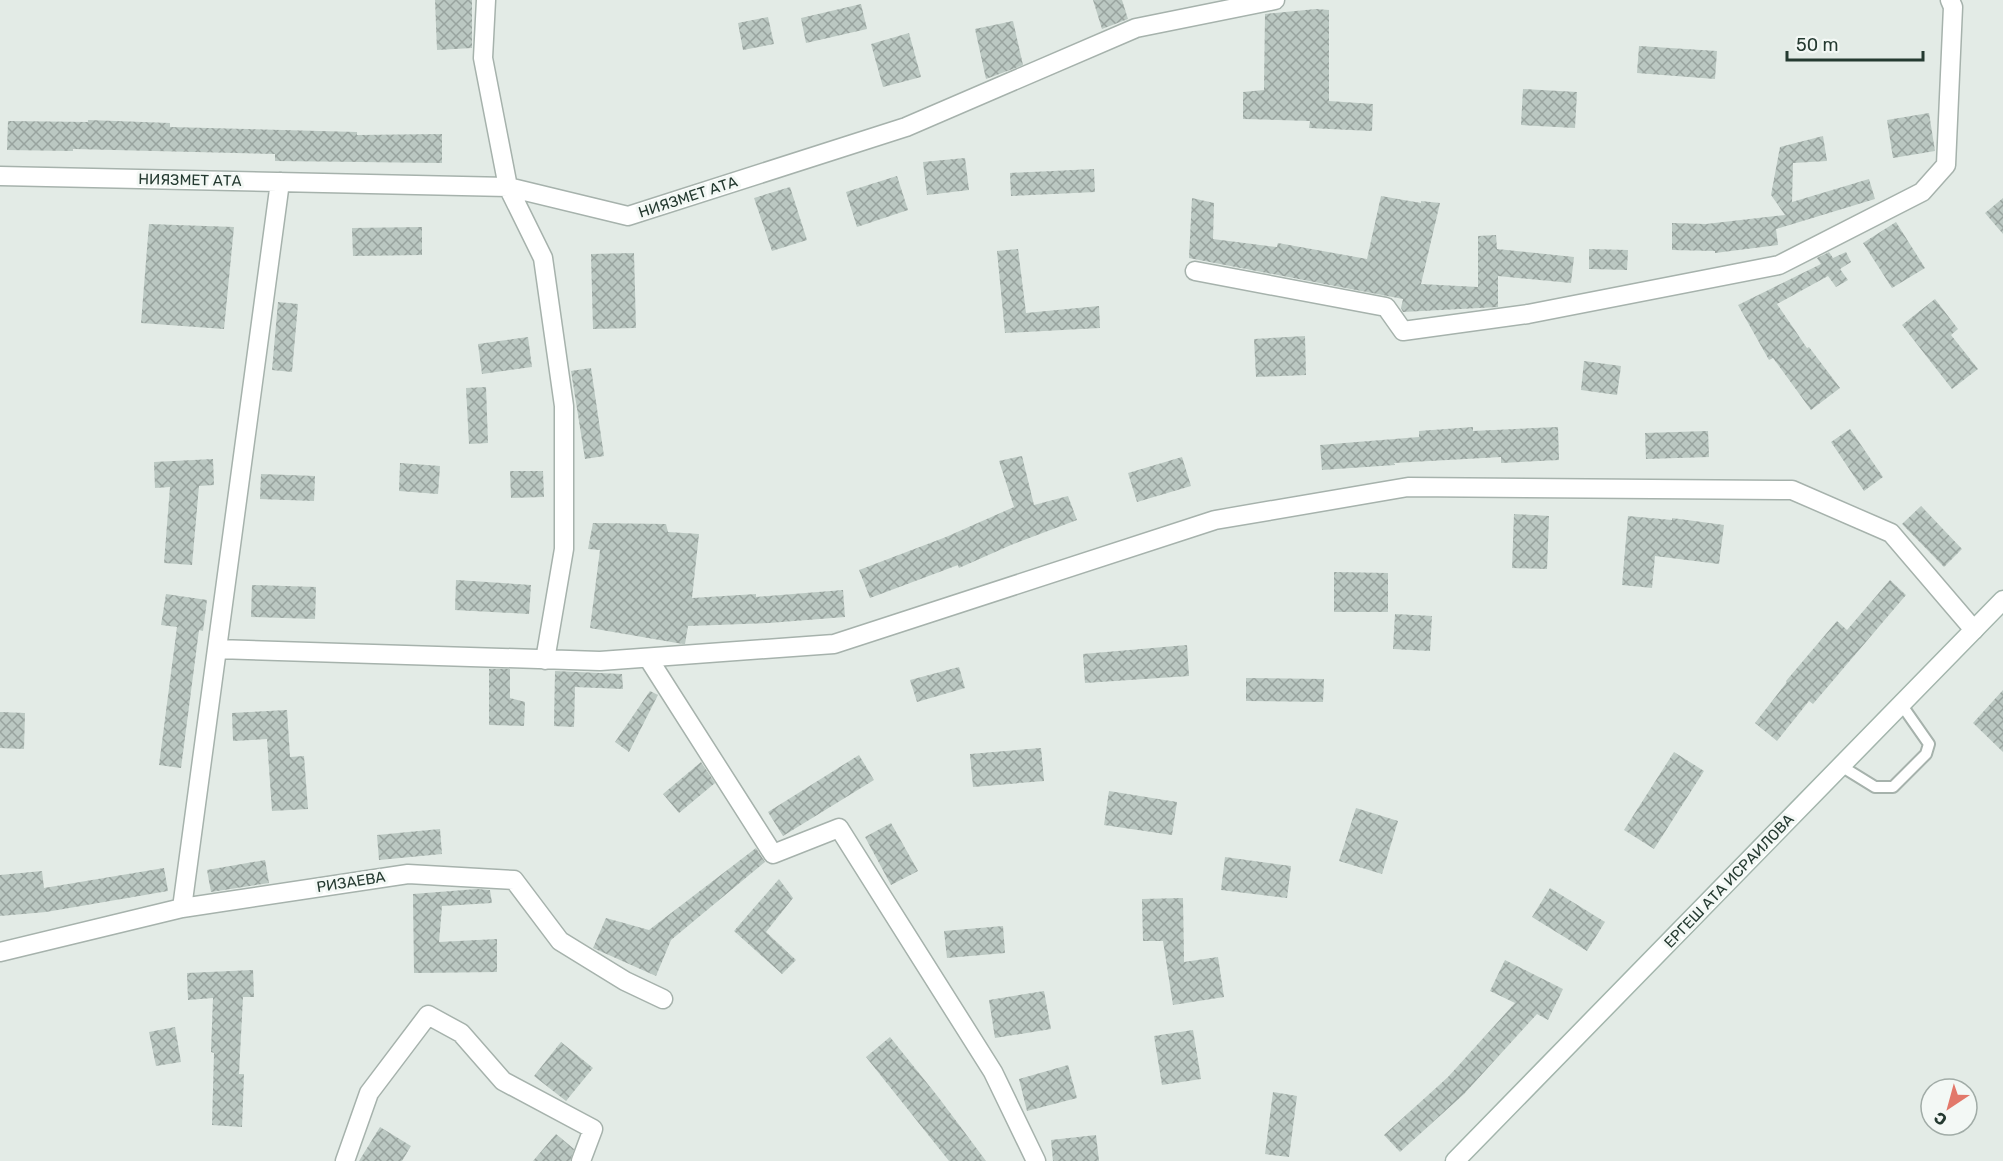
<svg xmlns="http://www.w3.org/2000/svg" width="2003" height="1161" viewBox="0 0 2003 1161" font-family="Rubik,sans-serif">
  <defs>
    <pattern id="building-cross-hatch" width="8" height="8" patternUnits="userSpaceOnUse" patternTransform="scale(1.5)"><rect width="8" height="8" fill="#bbc8c2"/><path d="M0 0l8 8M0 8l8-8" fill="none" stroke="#98a39e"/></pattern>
  </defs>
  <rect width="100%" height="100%" fill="#e3ebe6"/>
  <path fill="url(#building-cross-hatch)" d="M 435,0 L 472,0 L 472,48 L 437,50 Z
    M 1093,0 L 1122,0 L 1128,19 L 1102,29 Z
    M 861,4 L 867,29 L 806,43 L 801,18 Z
    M 1316,9 L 1329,10 L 1329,101 L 1373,104 L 1372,131 L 1309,128 L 1310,121 L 1243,119 L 1243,92 L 1264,90 L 1265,14 Z
    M 768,17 L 774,44 L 743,50 L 738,23 Z
    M 1013,21 L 1023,65 L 986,79 L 975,29 Z
    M 909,33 L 921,77 L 883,87 L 871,44 Z
    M 1639,46 L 1717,51 L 1715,79 L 1637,73 Z
    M 1523,89 L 1577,92 L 1575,128 L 1521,125 Z
    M 1929,113 L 1935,151 L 1893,158 L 1887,120 Z
    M 88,120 L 170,123 L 170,127 L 357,132 L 357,135 L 442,134 L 442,163 L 275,161 L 275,154 L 73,149 L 73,151 L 7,150 L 8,121 L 88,122 Z
    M 1823,136 L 1827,161 L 1793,163 L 1792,202 L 1869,179 L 1875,199 L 1776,229 L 1778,245 L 1715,253 L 1715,251 L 1672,250 L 1672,223 L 1706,224 L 1785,215 L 1771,195 L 1780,147 Z
    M 965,158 L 969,190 L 927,195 L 923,162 Z
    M 1094,169 L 1095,192 L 1011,196 L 1010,173 Z
    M 897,176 L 908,210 L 857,227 L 846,192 Z
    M 790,187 L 807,240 L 772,251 L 754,198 Z
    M 1381,196 L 1421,203 L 1421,201 L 1440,203 L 1421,284 L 1478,287 L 1478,236 L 1496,235 L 1497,249 L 1574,257 L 1571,283 L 1498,276 L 1498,307 L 1403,312 L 1401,308 L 1403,299 L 1189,258 L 1192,198 L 1214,203 L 1213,239 L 1277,247 L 1278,243 L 1367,259 Z
    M 2003,198 L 2003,234 L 1985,213 Z
    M 1896,222 L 1925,268 L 1892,288 L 1863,243 Z
    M 149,224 L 234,227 L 224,329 L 141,323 Z
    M 422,227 L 422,255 L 353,256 L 352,228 Z
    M 1018,249 L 1026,313 L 1099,306 L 1100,328 L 1005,333 L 997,251 Z
    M 1589,249 L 1628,250 L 1627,270 L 1589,269 Z
    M 1829,252 L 1833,258 L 1846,252 L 1851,262 L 1840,269 L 1848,280 L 1836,287 L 1828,276 L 1777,304 L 1807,348 L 1809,347 L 1840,388 L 1811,410 L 1773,358 L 1769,360 L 1738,305 L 1821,264 L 1817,258 Z
    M 634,253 L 636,328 L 593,329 L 591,254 Z
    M 1935,299 L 1958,329 L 1951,335 L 1978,369 L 1952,389 L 1902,325 Z
    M 278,302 L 298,304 L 292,372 L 272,370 Z
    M 1305,336 L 1306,375 L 1256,377 L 1254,339 Z
    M 528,337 L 532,367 L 482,374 L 478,344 Z
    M 1584,361 L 1621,366 L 1617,395 L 1581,390 Z
    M 591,368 L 604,456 L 585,459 L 571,371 Z
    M 486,387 L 488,443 L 469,444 L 466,388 Z
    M 1473,427 L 1473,431 L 1558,427 L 1559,460 L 1501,463 L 1501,457 L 1394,463 L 1395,465 L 1322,470 L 1320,445 L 1419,437 L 1419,431 Z
    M 1850,429 L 1883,477 L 1864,491 L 1831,442 Z
    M 1708,431 L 1709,457 L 1646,459 L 1645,433 Z
    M 1022,456 L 1034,505 L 1068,496 L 1077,520 L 1011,545 L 959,568 L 958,565 L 870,598 L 859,570 L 946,537 L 1014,507 L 999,461 Z
    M 1182,457 L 1191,486 L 1137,502 L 1128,473 Z
    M 213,459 L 214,485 L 199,486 L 192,565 L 164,563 L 170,487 L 155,488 L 154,462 Z
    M 400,463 L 440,466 L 438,494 L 399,491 Z
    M 510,471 L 543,471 L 544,497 L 511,498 Z
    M 261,474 L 315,476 L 314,501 L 260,499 Z
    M 1921,506 L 1962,549 L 1944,567 L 1902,524 Z
    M 1514,514 L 1549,516 L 1547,569 L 1512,568 Z
    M 1628,516 L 1672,520 L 1672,518 L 1724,525 L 1719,564 L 1655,556 L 1652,588 L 1622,585 Z
    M 593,523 L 666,524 L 668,532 L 699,534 L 692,598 L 756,594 L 756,597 L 843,590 L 845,617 L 769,623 L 688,626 L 685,644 L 683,644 L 590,628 L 600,550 L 588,549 Z
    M 1334,572 L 1388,573 L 1388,612 L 1334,612 Z
    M 456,580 L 531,585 L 529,614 L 455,610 Z
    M 1890,580 L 1906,595 L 1813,704 L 1809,701 L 1777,741 L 1755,723 L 1787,682 L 1786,681 L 1837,621 L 1847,630 Z
    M 252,585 L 316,587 L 315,619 L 251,617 Z
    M 166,594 L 207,600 L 203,631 L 199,630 L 181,768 L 159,765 L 177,627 L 161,625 Z
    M 1395,614 L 1432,616 L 1430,651 L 1393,649 Z
    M 1187,645 L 1189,676 L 1085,683 L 1083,654 Z
    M 959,667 L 965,688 L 917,702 L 910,680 Z
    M 489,669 L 510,669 L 510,698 L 525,702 L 524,726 L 489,725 Z
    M 555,671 L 622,674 L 623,689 L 575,687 L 574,727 L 554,726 Z
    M 1246,678 L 1324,679 L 1323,702 L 1246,701 Z
    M 2003,690 L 2003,752 L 1973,723 Z
    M 650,691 L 658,695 L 629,752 L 615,742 Z
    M 287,710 L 290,757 L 304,756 L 308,809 L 272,811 L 267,739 L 233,741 L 232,713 Z
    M 0,712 L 25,713 L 24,749 L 0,748 Z
    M 1041,748 L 1044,781 L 973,787 L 970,754 Z
    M 1674,752 L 1704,771 L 1654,849 L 1624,830 Z
    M 859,755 L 874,780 L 783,836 L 768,812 Z
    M 701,762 L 715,783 L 679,813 L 663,794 Z
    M 1109,791 L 1177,802 L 1172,835 L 1104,825 Z
    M 1356,808 L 1398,821 L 1382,874 L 1339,861 Z
    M 891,823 L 918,871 L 891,885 L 865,837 Z
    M 440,829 L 442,854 L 379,860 L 377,835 Z
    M 756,848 L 765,862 L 671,940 L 656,976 L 593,948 L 606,918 L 649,930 Z
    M 1225,857 L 1291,866 L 1287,898 L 1221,890 Z
    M 265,860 L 269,883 L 211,892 L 207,870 Z
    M 164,868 L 168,891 L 46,912 L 0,916 L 0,875 L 42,871 L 44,888 Z
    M 779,879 L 793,898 L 766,932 L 796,960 L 782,974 L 734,931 Z
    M 1550,888 L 1605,922 L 1587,951 L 1532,917 Z
    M 477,889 L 490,890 L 492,903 L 442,906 L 439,942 L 497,939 L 497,972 L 414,973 L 413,894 Z
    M 1183,898 L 1184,962 L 1218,957 L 1224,997 L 1173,1005 L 1163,941 L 1143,941 L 1142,899 Z
    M 1003,926 L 1005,953 L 947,958 L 944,931 Z
    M 1505,960 L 1563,989 L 1548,1020 L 1537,1014 L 1464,1094 L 1400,1152 L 1384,1135 L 1448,1077 L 1515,1003 L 1490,991 Z
    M 253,970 L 254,997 L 243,997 L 239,1074 L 244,1074 L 242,1127 L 212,1125 L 214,1053 L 211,1052 L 213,998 L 188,1000 L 187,973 Z
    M 1044,991 L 1051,1029 L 995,1038 L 989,1000 Z
    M 175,1027 L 181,1062 L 156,1066 L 149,1032 Z
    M 1193,1030 L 1201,1079 L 1162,1085 L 1154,1036 Z
    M 890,1037 L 939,1098 L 986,1161 L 949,1161 L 866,1057 Z
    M 561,1042 L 593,1068 L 566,1101 L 534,1076 Z
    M 1068,1065 L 1077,1098 L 1027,1111 L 1019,1079 Z
    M 1273,1092 L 1297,1096 L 1289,1157 L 1265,1154 Z
    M 380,1127 L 411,1146 L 402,1161 L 359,1161 Z
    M 556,1134 L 574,1149 L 570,1161 L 533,1161 Z
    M 1096,1135 L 1099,1161 L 1053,1161 L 1051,1140 Z"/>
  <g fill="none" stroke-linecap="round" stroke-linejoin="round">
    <g stroke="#a6b2ac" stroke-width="14">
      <path id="lane" d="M 1841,766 L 1875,787 L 1893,787 L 1926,754 L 1929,744 L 1901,704"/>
    </g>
    <g stroke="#a6b2ac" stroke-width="21">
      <path id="street" d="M 486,0 L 483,58 L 508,187 L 543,258 L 564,406 L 564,549 L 545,660
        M 0,176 L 508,187 L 628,216 L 906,127 L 1136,28 L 1275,0
        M 1195,271 L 1386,307 L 1403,331 L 1528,314 L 1779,265 L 1922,192 L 1946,165 L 1953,7 L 1950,0
        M 217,649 L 600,661 L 834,644 L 1215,520 L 1408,487 L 1792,490 L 1891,533 L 1974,630
        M 648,658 L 773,854 L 839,828 L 993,1072 L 1036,1161
        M 182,908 L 280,182
        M 0,952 L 182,908 L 408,874 L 514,880 L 560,941 L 625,981 L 663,999
        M 345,1161 L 369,1093 L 428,1015 L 461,1033 L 503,1081 L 593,1129 L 581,1161"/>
    </g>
    <g stroke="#a3b5ac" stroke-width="21">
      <path id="secondary" d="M 1455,1161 L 2003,600"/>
    </g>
    <use href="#lane" stroke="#fff" stroke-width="10"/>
    <use href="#street" stroke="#fff" stroke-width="18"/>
    <use href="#secondary" stroke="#fff" stroke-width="18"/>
  </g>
  <g text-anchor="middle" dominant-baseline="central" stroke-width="6" stroke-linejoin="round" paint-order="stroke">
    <g font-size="15" fill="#253a31" stroke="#f3f8f5">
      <text transform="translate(190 180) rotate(1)">НИЯЗМЕТ АТА</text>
      <text transform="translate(688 197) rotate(-18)">НИЯЗМЕТ АТА</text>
      <text transform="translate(1729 881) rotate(-46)">ЕРГЕШ АТА ИСРАИЛОВА</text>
      <text transform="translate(351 882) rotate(-9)">РИЗАЕВА</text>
    </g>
  </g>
  <g transform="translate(1949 1107) rotate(216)"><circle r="28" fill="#f3f8f5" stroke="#a1aca7" stroke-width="1.5"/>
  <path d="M0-4.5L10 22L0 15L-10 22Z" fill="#e2786a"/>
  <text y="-9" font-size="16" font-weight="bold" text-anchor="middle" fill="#253a31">С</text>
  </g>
  <path d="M1787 51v9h136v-9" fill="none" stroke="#253a31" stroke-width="3"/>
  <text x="1796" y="51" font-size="18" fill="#253a31" stroke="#f3f8f5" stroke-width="4.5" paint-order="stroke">50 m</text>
</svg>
